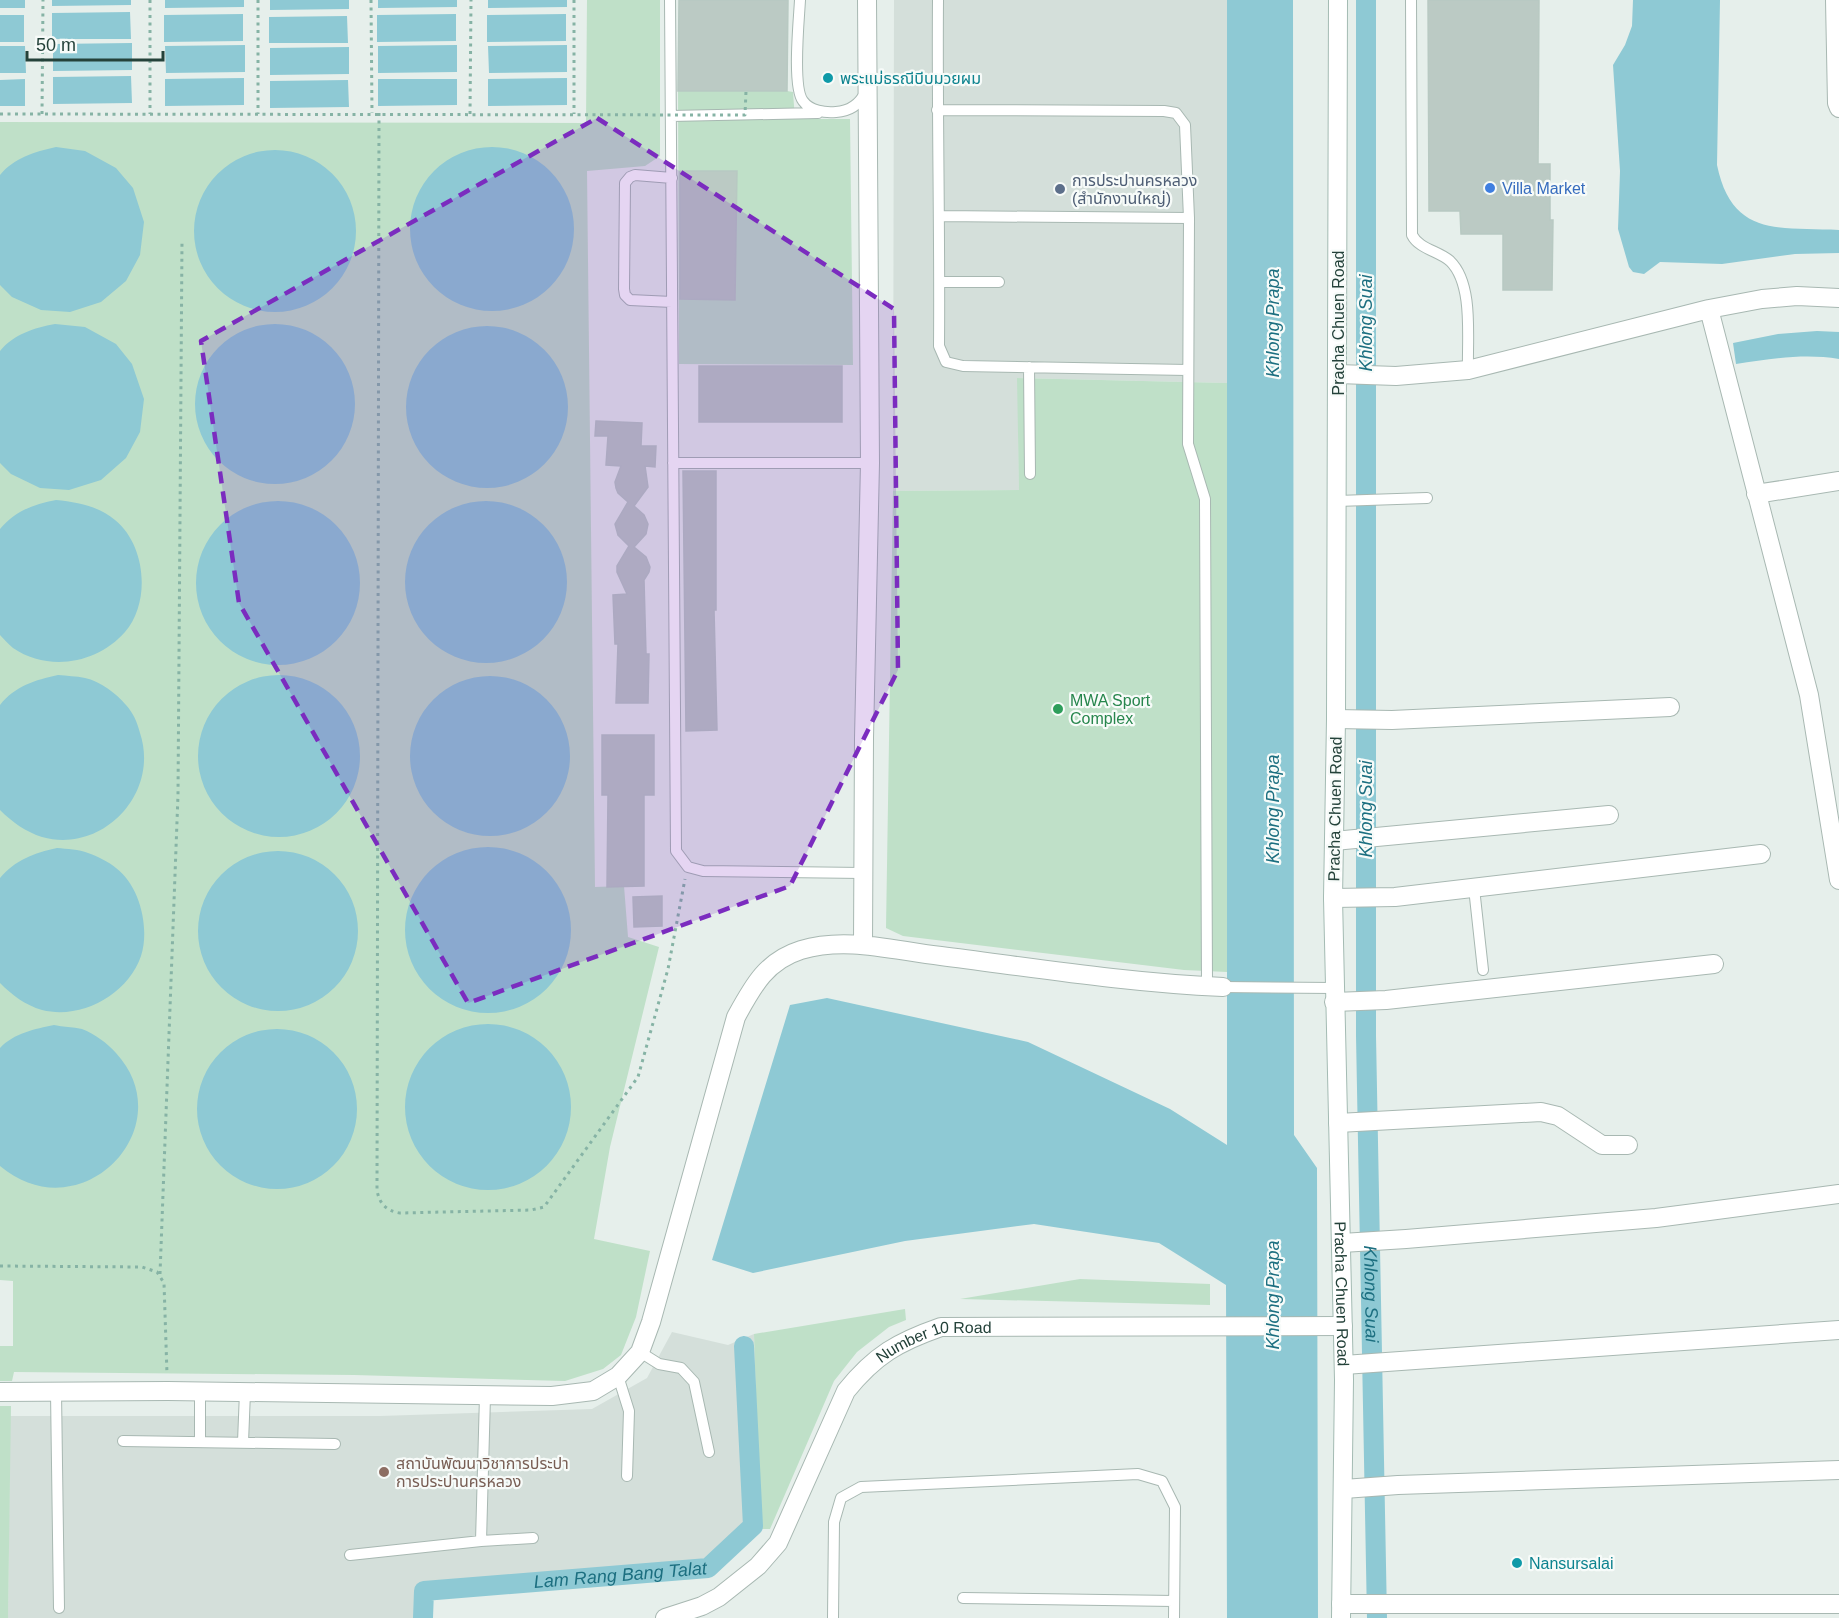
<svg xmlns="http://www.w3.org/2000/svg" width="1839" height="1618" viewBox="0 0 1839 1618" font-family="Arial,'Noto Sans Thai',sans-serif">
  <rect width="100%" height="100%" fill="#e6efeb"/>
  <path fill="#d4dfda" d="M 894,0 L 1227,0 L 1227,383 L 1018,378 L 1019,490 L 893,491 Z
    M 672,1332 L 728,1345 L 754,1334 L 760,1529 L 711,1575 L 432,1594 L 431,1618 L 8,1618 L 10,1416 L 380,1416 L 592,1409 L 647,1378 Z"/>
  <path fill="#bfe0c8" d="M 587,0 L 660,0 L 660,156 L 645,166 L 587,171 L 595,887 L 624,886 L 628,937 L 659,947 L 610,1147 L 594,1239 L 650,1251 L 636,1317 L 621,1355 L 603,1369 L 565,1381 L 354,1375 L 14,1372 L 12,1381 L 0,1381 L 0,1346 L 13,1346 L 13,1281 L 0,1280 L 0,122 L 586,123 Z
    M 678,91 L 787,91 L 793,92 L 795,119 L 850,119 L 853,365 L 679,364 Z
    M 1017,378 L 1227,383 L 1227,972 L 1184,970 L 903,936 L 886,928 L 893,491 L 1019,490 Z
    M 1080,1279 L 1210,1284 L 1210,1305 L 960,1299 Z
    M 905,1309 L 906,1320 L 889,1327 L 857,1352 L 834,1381 L 770,1529 L 760,1529 L 754,1334 Z
    M 0,1406 L 11,1406 L 8,1618 L 0,1618 Z"/>
  <path fill="#8ec9d4" d="M 0,0 L 25,0 L 25,8 L 0,8 Z
    M 52,0 L 131,0 L 131,5 L 52,6 Z
    M 165,0 L 244,0 L 244,7 L 165,8 Z
    M 270,0 L 349,0 L 349,9 L 270,10 Z
    M 378,0 L 457,0 L 457,7 L 378,8 Z
    M 488,0 L 567,0 L 567,7 L 488,8 Z
    M 1227,0 L 1293,0 L 1294,1135 L 1317,1168 L 1318,1618 L 1227,1618 L 1226,1285 L 1159,1243 L 1034,1224 L 905,1241 L 753,1273 L 712,1260 L 790,1005 L 827,998 L 1028,1042 L 1170,1109 L 1227,1145 Z
    M 1633,0 L 1720,0 L 1717,165 C 1732,238 1780,227 1839,230 L 1839,253 L 1795,254 L 1722,264 L 1660,262 L 1644,274 L 1633,272 L 1629,267 L 1618,229 L 1620,171 L 1613,65 L 1625,45 L 1632,26 Z
    M 130,12 L 131,39 L 52,39 L 52,13 Z
    M 243,14 L 243,41 L 164,42 L 164,15 Z
    M 456,14 L 456,41 L 377,42 L 377,15 Z
    M 566,14 L 566,41 L 487,42 L 487,15 Z
    M 0,15 L 24,15 L 24,42 L 0,42 Z
    M 347,16 L 348,43 L 269,43 L 269,17 Z
    M 132,43 L 132,70 L 53,71 L 53,44 Z
    M 245,45 L 245,72 L 166,73 L 165,46 Z
    M 457,45 L 457,72 L 378,73 L 378,46 Z
    M 567,45 L 567,72 L 489,73 L 488,46 Z
    M 0,46 L 25,46 L 26,73 L 0,73 Z
    M 349,47 L 349,74 L 270,75 L 270,48 Z
    M 131,76 L 132,103 L 53,104 L 53,77 Z
    M 244,78 L 244,105 L 165,106 L 165,79 Z
    M 567,78 L 567,105 L 488,106 L 488,79 Z
    M 25,79 L 25,106 L 0,106 L 0,80 Z
    M 378,79 L 457,79 L 457,105 L 378,106 Z
    M 348,80 L 349,107 L 270,108 L 270,81 Z
    M410 229a82 82 0 1 1 164 0a82 82 0 1 1-164 0Z
    M 56,147 L 85,151 L 116,168 L 133,188 L 144,222 L 140,255 L 126,281 L 101,302 L 70,312 L 41,310 L 12,297 L 0,285 L 0,175 C 14,158 34,152 56,147 Z
    M194 231a81 81 0 1 1 162 0a81 81 0 1 1-162 0Z
    M 55,324 L 85,327 L 116,344 L 132,364 L 144,399 L 140,432 L 126,458 L 101,480 L 69,490 L 40,488 L 11,474 L 0,463 L 0,351 C 14,334 34,328 55,324 Z
    M195 404a80 80 0 1 1 160 0a80 80 0 1 1-160 0Z
    M406 407a81 81 0 1 1 162 0a81 81 0 1 1-162 0Z
    M 1817,331 L 1839,332 L 1839,359 C 1804,353 1770,359 1736,364 L 1733,343 L 1778,334 Z
    M 56,500 C 77,502 98,506 115,520 C 146,545 151,602 125,632 C 97,664 48,672 13,648 C 8,644 4,639 0,635 L 0,529 C 15,511 34,504 56,500 Z
    M405 582a81 81 0 1 1 162 0a81 81 0 1 1-162 0Z
    M196 583a82 82 0 1 1 164 0a82 82 0 1 1-164 0Z
    M 58,675 C 67,676 76,676 85,678 C 100,681 117,694 126,705 C 134,714 137,722 140,733 C 160,793 103,854 42,837 C 26,832 12,822 0,810 L 0,705 C 15,686 35,680 58,675 Z
    M198 756a81 81 0 1 1 162 0a81 81 0 1 1-162 0Z
    M410 756a80 80 0 1 1 160 0a80 80 0 1 1-160 0Z
    M405 930a83 83 0 1 1 166 0a83 83 0 1 1-166 0Z
    M 57,848 C 67,849 79,849 88,853 C 97,856 109,862 116,868 C 140,886 150,928 141,956 C 128,994 82,1020 42,1010 C 25,1005 12,995 0,983 L 0,878 C 15,860 34,853 57,848 Z
    M198 931a80 80 0 1 1 160 0a80 80 0 1 1-160 0Z
    M405 1107a83 83 0 1 1 166 0a83 83 0 1 1-166 0Z
    M 54,1025 C 63,1027 73,1027 82,1029 C 95,1034 107,1043 116,1053 C 184,1127 81,1234 0,1166 L 0,1048 C 14,1033 35,1029 54,1025 Z
    M197 1109a80 80 0 1 1 160 0a80 80 0 1 1-160 0Z"/>
  <g fill="none" stroke-linecap="round" stroke-linejoin="round">
    <g stroke="#8ec9d4" stroke-width="20">
      <path id="s1" d="M 1366,0 L 1366,1036 L 1377,1618"/>
      <path id="s2" d="M 423,1618 L 424,1591 L 708,1568 L 753,1526 L 744,1346"/>
    </g>
  </g>
  <path fill="#bbcac4" stroke="#b8c9c2" stroke-width="1.5" d="M 679,0 L 788,0 L 787,91 L 678,91 Z
    M 1428,0 L 1539,0 L 1538,164 L 1550,164 L 1550,220 L 1553,220 L 1552,290 L 1503,290 L 1503,234 L 1461,234 L 1460,211 L 1429,211 Z
    M 680,171 L 737,171 L 735,300 L 680,299 Z
    M 699,366 L 842,366 L 842,422 L 699,422 Z
    M 596,421 L 642,423 L 641,446 L 656,446 L 655,467 L 645,466 L 648,487 L 634,506 L 644,515 L 648,524 L 646,534 L 634,547 L 646,557 L 650,567 L 649,572 L 644,580 L 646,654 L 649,654 L 648,703 L 616,703 L 618,644 L 615,644 L 613,595 L 627,594 L 617,572 L 617,566 L 629,546 L 618,535 L 615,524 L 628,502 L 618,493 L 616,488 L 615,482 L 621,466 L 606,465 L 608,436 L 595,436 Z
    M 683,471 L 716,471 L 716,610 L 714,610 L 717,730 L 686,731 Z
    M 602,735 L 654,735 L 654,795 L 644,795 L 644,886 L 607,887 L 608,795 L 602,795 Z
    M 662,896 L 662,926 L 634,927 L 633,897 Z"/>
  <g fill="none" stroke-linecap="round" stroke-linejoin="round">
    <g stroke="#a8b8b2" stroke-width="12">
      <path id="service" d="M 670,0 L 676,851 L 688,867 L 703,871 L 863,873
        M 800,0 C 799,20 792,87 803,101 C 810,111 825,113 836,112 C 850,111 859,105 865,93
        M 938,0 C 937,116 940,231 939,346 L 946,362 L 963,366 L 1188,370
        M 1411,0 L 1412,235 C 1419,249 1439,251 1450,261 C 1474,284 1467,339 1468,370
        M 937,110 L 1164,111 L 1176,113 L 1185,125 L 1189,218 L 1188,444 L 1205,499 L 1207,986
        M 671,116 L 818,113
        M 672,178 L 635,175 L 630,177 L 625,183 L 624,289 L 625,295 L 630,300 L 672,302
        M 940,216 L 1189,218
        M 940,282 L 999,282
        M 1029,367 L 1030,474
        M 673,463 L 870,463
        M 1337,501 L 1427,498
        M 1474,888 L 1483,970
        M 1223,987 L 1334,988
        M 640,1352 L 659,1364 L 681,1368 L 694,1382 L 709,1452
        M 618,1376 L 629,1411 L 627,1476
        M 56,1392 L 59,1608
        M 123,1441 L 335,1444
        M 200,1441 L 200,1391
        M 243,1442 L 245,1392
        M 481,1541 L 485,1396
        M 350,1555 L 481,1541 L 533,1538
        M 963,1598 L 1174,1601
        M 833,1618 L 834,1522 L 841,1498 L 861,1487 L 1138,1474 L 1162,1481 L 1175,1507 L 1174,1618"/>
    </g>
    <g stroke="#a8b8b2" stroke-width="20">
      <path id="minor" d="M 1835,0 L 1837,103 L 1839,108
        M 1709,309 L 1809,695 L 1839,880
        M 1338,374 L 1396,376 L 1468,370 L 1709,309 L 1762,299 L 1797,296 L 1839,298
        M 1756,494 L 1839,481
        M 1336,719 L 1392,720 L 1670,707
        M 1334,841 L 1609,815
        M 1333,898 L 1395,897 L 1761,854
        M 863,945 L 864,738 L 870,463 L 867,0
        M 1334,1002 L 1386,1000 L 1714,964
        M 1338,1123 L 1541,1112 L 1558,1116 L 1602,1145 L 1628,1145
        M 1342,1243 L 1406,1239 L 1656,1218 L 1839,1194
        M 1344,1365 L 1839,1330
        M 0,1392 L 168,1391 L 552,1396 L 593,1391 L 618,1376 L 640,1352 L 651,1322 L 736,1017 C 753,986 766,961 801,950 C 847,936 895,951 941,956 C 1035,968 1129,983 1223,987
        M 1344,1489 L 1398,1485 L 1839,1470
        M 1341,1604 L 1839,1604"/>
    </g>
    <g stroke="#a8b8b2" stroke-width="20">
      <g id="tertiary">
        <path id="s3" d="M 665,1618 L 702,1606 L 719,1597 L 758,1566 L 778,1543 L 846,1391 C 875,1355 898,1342 941,1327 L 1343,1326"/>
      </g>
    </g>
    <g stroke="#a4bbb3" stroke-width="20">
      <g id="secondary">
        <path id="s4" d="M 1338,0 L 1336,719 L 1333,898 L 1344,1380 L 1341,1618"/>
      </g>
    </g>
    <path stroke="#86b3a5" stroke-width="3" stroke-dasharray="3 4.5" stroke-linecap="butt" d="M 150,0 L 150,114
      M 258,0 L 258,114
      M 371,0 L 372,113
      M 574,0 L 574,114
      M 379,113 L 377,1190 C 379,1203 386,1211 400,1213 L 531,1210 L 544,1207 L 638,1077 L 668,969 L 685,879
      M 42,114 L 43,0
      M 470,114 L 471,0
      M 0,1266 L 142,1267 L 157,1272 L 164,1283 L 167,1374
      M 160,1274 L 178,795 L 182,241"/>
    <use href="#service" stroke="#fff" stroke-width="10"/>
    <use href="#minor" stroke="#fff" stroke-width="18"/>
    <use href="#tertiary" stroke="#fff" stroke-width="18"/>
    <use href="#secondary" stroke="#fff" stroke-width="18"/>
    <path stroke="#86b3a5" stroke-width="3" stroke-dasharray="3 4.5" stroke-linecap="butt" d="M 0,114 L 745,115 L 746,91"/>
  </g>
  <path fill="#7b2cbf" fill-opacity="0.2" stroke="#7b2cbf" stroke-width="4.5" stroke-dasharray="12 8" stroke-linejoin="round" d="M 597,118 L 894,309 L 898,670 L 790,886 L 468,1003 L 239,603 L 201,341 Z"/>
  <g fill="#0f9aa8" stroke="#f7fbf9" stroke-width="2">
    <circle cx="828" cy="78" r="6"/>
    <circle cx="1517" cy="1563" r="6"/>
  </g>
  <circle fill="#3f7fe0" stroke="#f7fbf9" stroke-width="2" cx="1490" cy="188" r="6"/>
  <circle fill="#5c6f8a" stroke="#f7fbf9" stroke-width="2" cx="1060" cy="189" r="6"/>
  <circle fill="#2e9e5b" stroke="#f7fbf9" stroke-width="2" cx="1058" cy="709" r="6"/>
  <circle fill="#8d6e63" stroke="#f7fbf9" stroke-width="2" cx="384" cy="1472" r="6"/>
  <g text-anchor="middle" dominant-baseline="central" stroke-width="4.5" stroke-linejoin="round" paint-order="stroke">
    <g font-size="16" fill="#0d838f" stroke="#f7fbf9" text-anchor="start">
      <text x="840" y="78">พระแม่ธรณีบีบมวยผม</text>
      <text x="1529" y="1563">Nansursalai</text>
    </g>
    <g font-size="16" fill="#4e5e75" stroke="#f7fbf9" text-anchor="start">
      <text x="1072" y="180">การประปานครหลวง<tspan x="1072" dy="18">(สำนักงานใหญ่)</tspan></text>
    </g>
    <g font-size="16" fill="#366cbe" stroke="#f7fbf9" text-anchor="start">
      <text x="1502" y="188">Villa Market</text>
    </g>
    <g font-size="16" fill="#24423a" stroke="#f7fbf9">
      <text transform="translate(1338 323) rotate(-90)">Pracha Chuen Road</text>
      <text transform="translate(1335 809) rotate(-89)">Pracha Chuen Road</text>
      <text stroke="none"><textPath href="#s4" startOffset="1294">Pracha Chuen Road</textPath></text>
      <text stroke="none"><textPath href="#s3" startOffset="411">Number 10 Road</textPath></text>
    </g>
    <g font-size="16" fill="#27864d" stroke="#f7fbf9" text-anchor="start">
      <text x="1070" y="700">MWA Sport<tspan x="1070" dy="18">Complex</tspan></text>
    </g>
    <g font-size="16" fill="#785e54" stroke="#f7fbf9" text-anchor="start">
      <text x="396" y="1463">สถาบันพัฒนาวิชาการประปา<tspan x="396" dy="18">การประปานครหลวง</tspan></text>
    </g>
    <g font-size="18" font-style="italic" fill="#1c6f80" stroke="#f7fbf9">
      <text transform="translate(1273 323) rotate(-90)">Khlong Prapa</text>
      <text transform="translate(1366 323) rotate(-90)">Khlong Suai</text>
      <text transform="translate(1273 809) rotate(-90)">Khlong Prapa</text>
      <text transform="translate(1366 809) rotate(-90)">Khlong Suai</text>
      <text transform="translate(1273 1295) rotate(-90)">Khlong Prapa</text>
      <text stroke="none"><textPath href="#s1" startOffset="1294">Khlong Suai</textPath></text>
      <text stroke="none"><textPath href="#s2" startOffset="224">Lam Rang Bang Talat</textPath></text>
    </g>
  </g>
  <path d="M27 51v9h136v-9" fill="none" stroke="#24423a" stroke-width="3"/>
  <text x="36" y="51" font-size="18" fill="#24423a" stroke="#f7fbf9" stroke-width="4.5" paint-order="stroke">50 m</text>
</svg>
